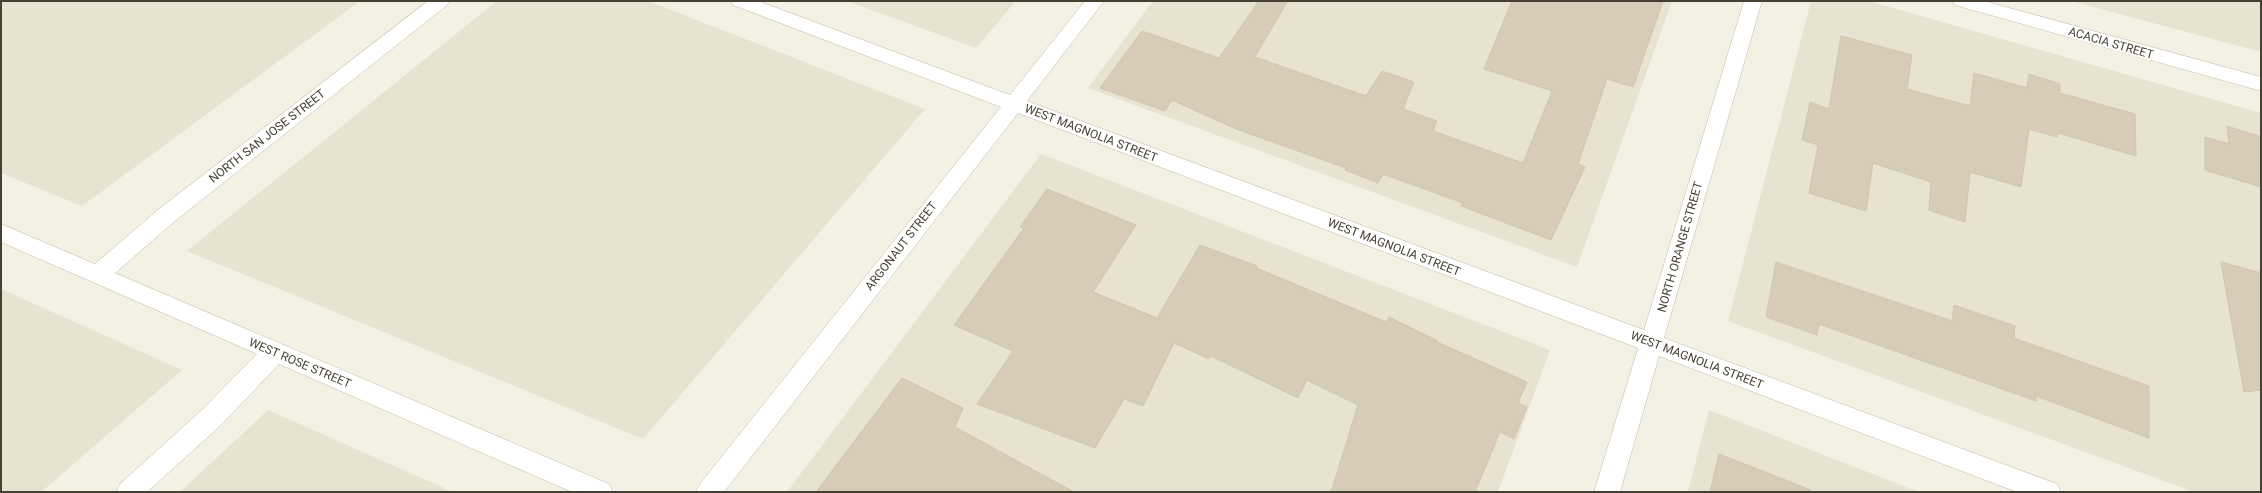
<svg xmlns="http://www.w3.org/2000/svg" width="2262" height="493" viewBox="0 0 2262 493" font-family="Roboto,sans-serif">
  <rect width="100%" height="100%" fill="#f3f0e4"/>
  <path fill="#e8e2d1" d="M 1,1 L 360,1 L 82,206 L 1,173 Z
    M 497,1 L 648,1 L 925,109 L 643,439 L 187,251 Z
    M 847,1 L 1016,1 L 976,48 Z
    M 1153,1 L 1672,1 L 1577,267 L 1088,88 Z
    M 1811,1 L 1869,1 L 2261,113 L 2261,492 L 2194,492 L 1728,321 Z
    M 2071,1 L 2261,1 L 2261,52 Z
    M 1041,154 L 1550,350 L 1498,492 L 787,492 Z
    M 1,289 L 182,370 L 41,492 L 1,492 Z
    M 268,410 L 453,492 L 180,492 Z
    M 1709,410 L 1919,492 L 1688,492 Z"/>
  <path fill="#d6ccb8" stroke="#d1c5ab" d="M 1259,1 L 1287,2 L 1255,57 L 1366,96 L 1382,71 L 1414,82 L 1403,109 L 1437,121 L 1433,131 L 1523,163 L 1552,91 L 1484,69 L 1512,1 L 1663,1 L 1633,87 L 1607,79 L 1578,164 L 1585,167 L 1551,240 L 1461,206 L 1463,203 L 1383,174 L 1378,183 L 1345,170 L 1346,168 L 1236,129 L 1172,100 L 1165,111 L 1100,88 L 1142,31 L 1219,58 Z
    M 1841,36 L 1912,55 L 1907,89 L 1970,106 L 1974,73 L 2027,88 L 2029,74 L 2060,84 L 2060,93 L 2135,114 L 2136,156 L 2058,133 L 2057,137 L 2029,129 L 2021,187 L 1970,172 L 1965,222 L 1929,210 L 1931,182 L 1873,163 L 1866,211 L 1809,193 L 1818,145 L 1802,140 L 1810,102 L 1829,109 Z
    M 2227,126 L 2261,137 L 2261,187 L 2205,170 L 2205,137 L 2229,144 Z
    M 1047,189 L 1136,225 L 1093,292 L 1157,318 L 1200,245 L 1257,266 L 1256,268 L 1386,322 L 1389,317 L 1438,341 L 1437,342 L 1527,382 L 1518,403 L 1527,407 L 1514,439 L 1500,432 L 1475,492 L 1331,492 L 1358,405 L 1307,380 L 1298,398 L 1211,356 L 1209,359 L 1174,343 L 1143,406 L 1124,399 L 1095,448 L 977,404 L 1013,351 L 954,325 L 1024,228 L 1020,227 Z
    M 1776,262 L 1952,321 L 1954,305 L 2015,326 L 2014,338 L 2149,386 L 2149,438 L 2036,396 L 2036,401 L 1819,324 L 1817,335 L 1766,317 Z
    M 2221,262 L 2261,273 L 2261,390 L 2244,392 Z
    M 902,378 L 963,408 L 955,427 L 1074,492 L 816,492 Z
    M 1719,454 L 1811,490 L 1811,492 L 1710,492 Z"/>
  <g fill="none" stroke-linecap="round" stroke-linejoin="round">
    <g stroke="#bfb8a6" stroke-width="1">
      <path id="street" d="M 428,1 L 449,1 L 447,5 L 175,221 L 115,273 L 609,484 L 613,492 L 572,492 L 279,364 L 221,425 L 147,492 L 116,492 L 120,484 L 203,409 L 257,354 L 1,242 L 1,224 L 95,264 L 159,209 Z
        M 731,1 L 758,1 L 1010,95 L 1085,1 L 1104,1 L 1027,101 L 1644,330 L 1744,1 L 1762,1 L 1664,338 L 2057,484 L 2061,492 L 2017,492 L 1659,356 L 1620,492 L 1594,492 L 1638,348 L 1018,113 L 724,492 L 696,492 L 700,484 L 1001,107 L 733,5 Z
        M 1953,1 L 1984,1 L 2261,77 L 2261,91 L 1955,5 Z"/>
    </g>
    <use href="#street" fill="#fff" fill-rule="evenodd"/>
  </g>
  <g text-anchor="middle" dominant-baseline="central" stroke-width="4" stroke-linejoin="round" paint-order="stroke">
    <g font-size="12" fill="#464033" stroke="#fff">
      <text transform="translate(2111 43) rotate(16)">ACACIA STREET</text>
      <text transform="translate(1091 133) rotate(21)">WEST MAGNOLIA STREET</text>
      <text transform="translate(267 136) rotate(-38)">NORTH SAN JOSE STREET</text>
      <text transform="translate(901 246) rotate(-52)">ARGONAUT STREET</text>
      <text transform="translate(1394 247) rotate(21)">WEST MAGNOLIA STREET</text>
      <text transform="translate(1680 247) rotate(-74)">NORTH ORANGE STREET</text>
      <text transform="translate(1697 360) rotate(21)">WEST MAGNOLIA STREET</text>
      <text transform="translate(300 363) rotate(23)">WEST ROSE STREET</text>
    </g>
  </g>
  <rect width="2262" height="493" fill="none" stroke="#464033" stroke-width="4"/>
</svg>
